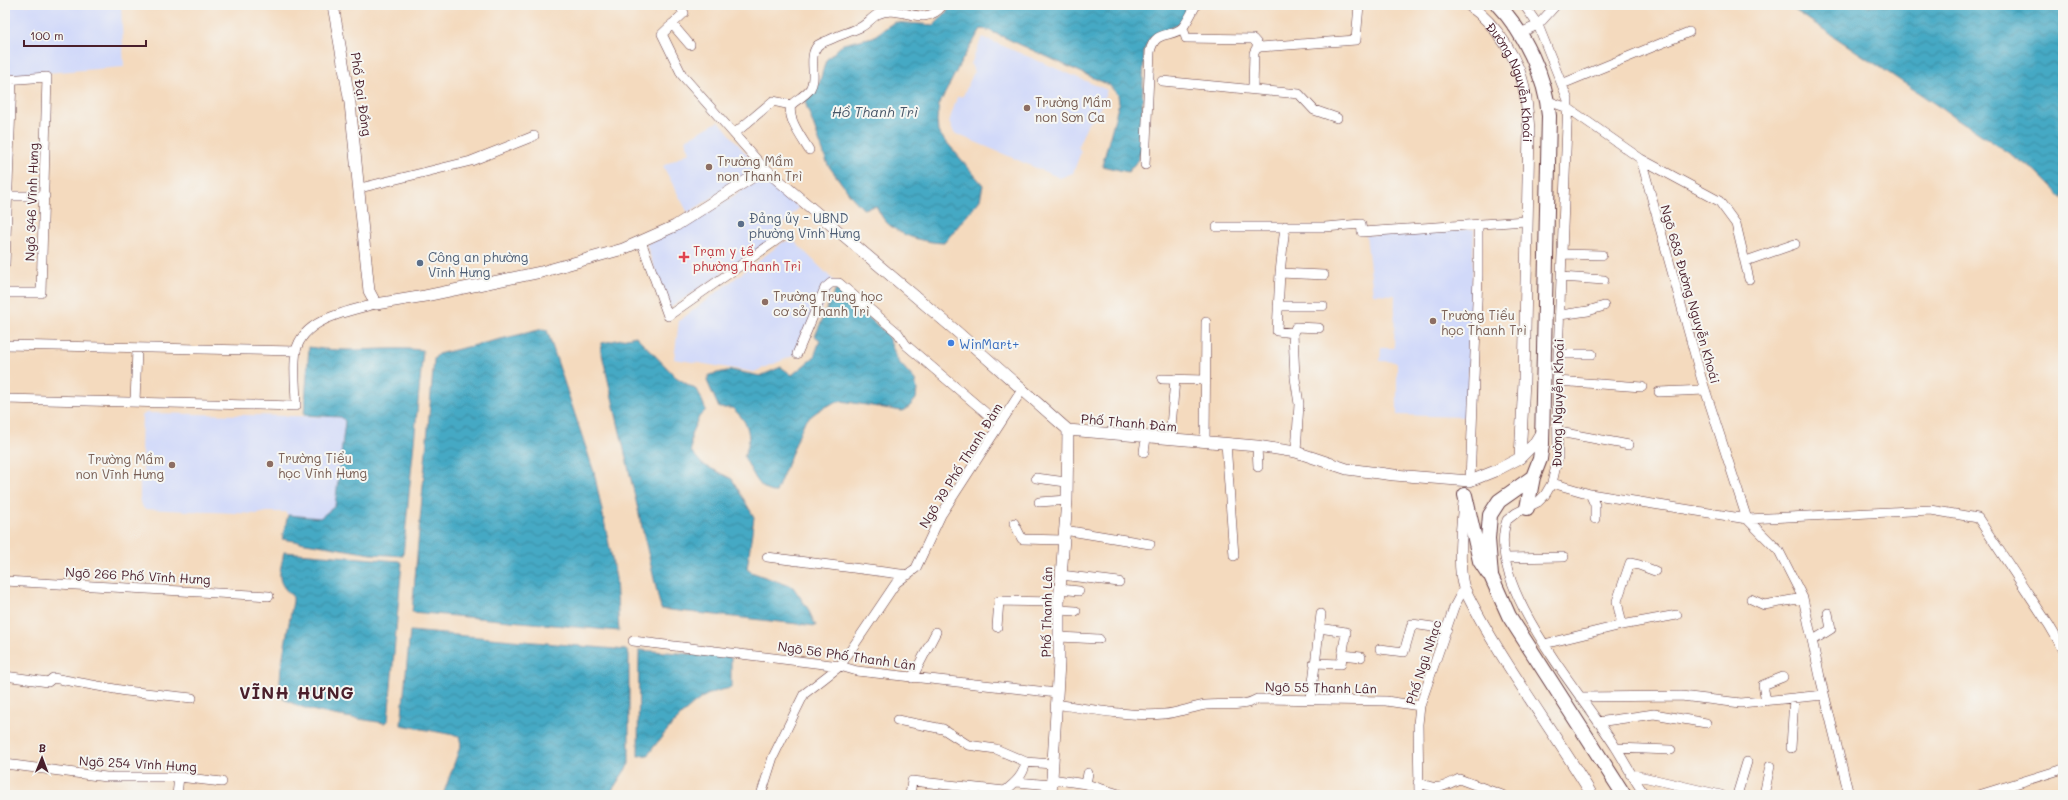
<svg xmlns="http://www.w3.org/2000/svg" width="2068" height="800" viewBox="0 0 2068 800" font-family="Mali,sans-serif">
  <defs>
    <pattern id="water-waves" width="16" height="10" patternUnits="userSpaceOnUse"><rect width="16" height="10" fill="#45a9c4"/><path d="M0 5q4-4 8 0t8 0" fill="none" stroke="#3c899f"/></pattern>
  </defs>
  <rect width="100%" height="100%" fill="#f6f6f2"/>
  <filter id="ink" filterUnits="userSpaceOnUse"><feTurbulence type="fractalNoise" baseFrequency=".025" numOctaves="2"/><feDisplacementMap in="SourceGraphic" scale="8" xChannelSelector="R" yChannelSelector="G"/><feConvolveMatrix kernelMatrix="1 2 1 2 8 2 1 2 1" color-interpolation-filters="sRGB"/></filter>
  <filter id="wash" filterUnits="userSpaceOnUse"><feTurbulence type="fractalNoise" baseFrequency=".012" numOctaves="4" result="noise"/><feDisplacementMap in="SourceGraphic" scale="16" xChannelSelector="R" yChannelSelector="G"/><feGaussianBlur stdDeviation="0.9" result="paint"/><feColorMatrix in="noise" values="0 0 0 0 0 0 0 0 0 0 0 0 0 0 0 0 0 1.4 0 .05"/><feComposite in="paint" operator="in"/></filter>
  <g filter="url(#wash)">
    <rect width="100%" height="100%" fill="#f4dabe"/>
    <path fill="#d1d9f9" d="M 5,5 L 121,5 L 124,67 L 5,76 Z
      M 982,37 L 1107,90 L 1096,118 L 1088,123 L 1078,146 L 1081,152 L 1073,173 L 1060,178 L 954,133 L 949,122 L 957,97 L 963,96 L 974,72 L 971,64 Z
      M 719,121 L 752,161 L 753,169 L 752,172 L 688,213 L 663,166 L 690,152 L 685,140 Z
      M 765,176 L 799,208 L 780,227 L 784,232 L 668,309 L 646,244 L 696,220 Z
      M 1474,229 L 1467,417 L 1397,415 L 1397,362 L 1380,361 L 1381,348 L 1394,348 L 1395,295 L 1373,294 L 1366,235 Z
      M 790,241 L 795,242 L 835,282 L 800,353 L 754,372 L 674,359 L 679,321 L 783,242 Z
      M 146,413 L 341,417 L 345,421 L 335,506 L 320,518 L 288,515 L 285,512 L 266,512 L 258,514 L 144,509 L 140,502 L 140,481 L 143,478 L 143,453 L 141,450 L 142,416 Z"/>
    <path fill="url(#water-waves)" stroke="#486478" d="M 953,5 L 1193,5 L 1182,22 L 1149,39 L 1144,51 L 1141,150 L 1138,160 L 1128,172 L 1102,166 L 1119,103 L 1118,95 L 1109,85 L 988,30 L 981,29 L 961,62 L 939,105 L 937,120 L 938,132 L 983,185 L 980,200 L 944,243 C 923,242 902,237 886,222 C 882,218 879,211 876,206 L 863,209 L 851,196 L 828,165 L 805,102 L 819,84 L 826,60 L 843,44 L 873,37 L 894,22 L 934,25 Z
      M 1787,5 L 2063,5 L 2063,199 L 2034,170 Z
      M 836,288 L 887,334 L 898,361 L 915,380 L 917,389 L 916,399 L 909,407 L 902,411 L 842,401 C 828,403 813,413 804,423 L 776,492 C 759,493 752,470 744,457 C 753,436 749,422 732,408 L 719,408 L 707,381 L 709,375 L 731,370 L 760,376 L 781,367 L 792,375 L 814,357 L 820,340 L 815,336 Z
      M 543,329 L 547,330 L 594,472 L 616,578 L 619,631 L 412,612 L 434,359 L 438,354 Z
      M 636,336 L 676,377 L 698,391 L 706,410 L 699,417 L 691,434 L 691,451 L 702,464 L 732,479 L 754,517 L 747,569 L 751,572 L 793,587 L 807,607 L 816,626 L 661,609 L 601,350 L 602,343 Z
      M 309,347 C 347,354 385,346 423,350 L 403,556 L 371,554 L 282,539 L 288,515 L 320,518 L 335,506 L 345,421 L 341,417 L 304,415 Z
      M 284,552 L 399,561 L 402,563 L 388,721 L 384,723 C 358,718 295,713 279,694 L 281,667 L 293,601 L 293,597 C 274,580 280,574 284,552 Z
      M 410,631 L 626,650 L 629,654 L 629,764 L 609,795 L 443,795 L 461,744 L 459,736 L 401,725 Z
      M 639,650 L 731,657 L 731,688 C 720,690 708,693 699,700 C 683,711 659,739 648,755 L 638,756 Z"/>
  </g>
  <g filter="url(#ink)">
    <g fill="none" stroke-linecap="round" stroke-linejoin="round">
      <g stroke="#643b41" stroke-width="10">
        <path id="minor" d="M 679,5 L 684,13 L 662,34 L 682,75 L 765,169
          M 1524,5 L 1538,25 L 1568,100 L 1557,381 L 1558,457 L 1552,483 L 1545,495 L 1538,502 L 1516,513 L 1507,520 C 1483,584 1584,696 1616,748 C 1626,764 1634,780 1645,795
          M 672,24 L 690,45
          M 1183,28 L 1186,38 L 1253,39 L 1260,47
          M 1520,33 L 1538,25 L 1556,5
          M 5,80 L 47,77 L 41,293 L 5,293
          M 1162,81 L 1299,94 L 1314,110 L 1337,118
          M 1562,84 L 1689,32
          M 1253,88 L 1254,53 L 1256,49 L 1260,47 L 1356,40 L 1359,5
          M 1548,101 L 1568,108 L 1641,159 L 1701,377 L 1747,519 L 1779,551 L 1803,598 L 1820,677 L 1849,795
          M 734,134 L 773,101 L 791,105
          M 809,150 C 802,138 787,119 791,105 C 797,99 805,96 810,89 C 818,77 807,57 818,45 C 821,43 826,41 829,40 C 839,35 850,32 861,27 C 867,24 871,18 878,14 C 901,3 923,30 943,5
          M 1641,159 L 1719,201 L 1736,224 L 1749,279
          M 1145,165 L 1150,52 C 1155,28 1172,39 1183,27 C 1188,21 1192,12 1196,5
          M 360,188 L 471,161 L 534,136
          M 5,196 L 45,196
          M 1285,226 L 1280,273 L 1277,331 L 1293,333
          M 1217,227 L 1325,227 L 1361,224 L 1362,232 L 1526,221
          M 641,241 L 668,316 L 781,237
          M 1562,254 L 1602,255
          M 1746,261 L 1795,244
          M 5,264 L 12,79
          M 1280,273 L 1324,275
          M 1561,277 L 1604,280
          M 1278,306 L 1323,306
          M 1560,315 L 1588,311 L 1604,306
          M 5,345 L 296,351
          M 797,354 L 825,288 L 831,283 L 839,283 L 898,333 L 906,345 L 999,424
          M 1558,354 L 1592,354
          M 1162,379 L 1205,380
          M 1557,381 L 1642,387
          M 1659,392 L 1705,390
          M 5,399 L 296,406 C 296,389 293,368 296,351 C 303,318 350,311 376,304
          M 135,402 L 137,349
          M 1559,432 L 1629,445
          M 1170,439 L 1175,379
          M 1205,442 L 1206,322
          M 1226,443 L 1234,556
          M 1257,446 L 1258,467
          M 1144,452 L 1146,438
          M 1296,452 L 1299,404 L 1295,378 L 1293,333 L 1296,327 L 1319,328
          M 1036,478 L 1066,482
          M 1470,481 L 1478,276 L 1478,224
          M 1552,483 L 1590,494 L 1747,519 L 1931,510 L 1978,518 L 2049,625 L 2063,649
          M 1590,494 L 1595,505 L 1595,519
          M 1039,502 L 1067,500
          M 1014,523 L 1022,539 L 1063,540
          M 1064,530 L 1150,544
          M 767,557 L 908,575
          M 1505,558 L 1564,557
          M 1061,575 L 1119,582
          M 5,581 L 269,596
          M 1060,589 L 1079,591
          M 1751,599 L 1764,605 L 1803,598
          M 1059,610 L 1076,611
          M 1622,625 L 1617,601 L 1630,563 L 1639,565 L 1655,571
          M 997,627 L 999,601 L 1059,602
          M 1059,637 L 1099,639
          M 633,641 L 840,666 L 857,671 L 1057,693
          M 1812,641 L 1831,629 L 1828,613
          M 1544,644 L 1622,625 L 1677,615
          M 1380,649 L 1404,652 L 1412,624 L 1447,629
          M 1343,655 L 1361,657
          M 1314,663 L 1341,664 L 1346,632 L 1319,628
          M 5,676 L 48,682 L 53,678 L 126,691 L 192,698
          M 912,678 L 936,632
          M 1580,697 L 1681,696 L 1741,703 L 1824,695
          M 1311,699 L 1321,614
          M 1766,701 L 1763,685 L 1783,677
          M 1056,704 C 1088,709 1132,717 1164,714 C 1178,713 1192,707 1206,705 C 1223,703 1242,708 1257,699 L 1386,701 L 1420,706
          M 897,720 L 943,729 L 968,745 L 996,749 L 1026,762 L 1052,764
          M 1598,722 L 1654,714 L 1706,723
          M 1616,748 L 1671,750
          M 1791,748 L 1794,698
          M 5,764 L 106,777 L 179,777 L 222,782
          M 1630,774 L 1721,795
          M 1051,779 L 1086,784 L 1088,773
          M 1017,782 L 1051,785
          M 1418,782 C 1438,791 1441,788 1459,779 L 1502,795
          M 1086,784 L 1122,795
          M 177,795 L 179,777
          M 761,795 L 773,757 L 804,694 L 840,666 L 896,583 L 916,568 L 941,515 L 1022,390
          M 910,795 L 912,781 L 1005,791 C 1016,782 1023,776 1026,762
          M 1419,795 L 1418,724 L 1420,706 L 1454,607 L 1464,588
          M 1737,795 L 1747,762
          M 1764,795 L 1770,766
          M 1979,795 L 2063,769"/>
      </g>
      <g stroke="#643b41" stroke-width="12">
        <g id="tertiary">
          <path d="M 333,5 L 350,103 L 369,291 L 376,304 L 425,296 L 541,272 L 623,249 L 675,226 L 765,169 L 955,330 L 1068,430 L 1257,446 L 1296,452 L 1347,469 L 1394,475 L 1470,481 L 1495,471 L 1520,458 L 1534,444 L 1542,431"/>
          <path id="s1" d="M 1469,5 C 1496,24 1520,60 1525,93 C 1527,105 1528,118 1529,130 L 1524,381 L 1520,458"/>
          <path d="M 1464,502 C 1462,524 1457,568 1464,588 C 1500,661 1550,725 1592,795"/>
          <path d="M 1051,795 L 1059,663 L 1059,602 L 1067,500 L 1068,430"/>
        </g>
      </g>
      <g stroke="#643b41" stroke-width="16">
        <path id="primary" d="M 1498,5 C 1524,32 1546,78 1549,116 L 1542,444 L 1540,459 L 1533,477 L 1499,501 L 1490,515 L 1488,539 L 1491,576 L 1509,616 L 1624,795
          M 1465,495 L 1480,561 L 1488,573
          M 1527,508 L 1533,477"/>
      </g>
      <use href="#minor" stroke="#fff" stroke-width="9"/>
      <use href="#tertiary" stroke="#fff" stroke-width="11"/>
      <use href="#primary" stroke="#fff" stroke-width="14"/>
    </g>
  </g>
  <g fill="#8d6e63" stroke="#f6f6f2" stroke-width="1.5">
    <circle cx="1027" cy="108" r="4"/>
    <circle cx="709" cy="167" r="4"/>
    <circle cx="765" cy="302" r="4"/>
    <circle cx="1433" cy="321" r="4"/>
    <circle cx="270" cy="464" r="4"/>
    <circle cx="172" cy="465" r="4"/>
  </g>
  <g fill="#5c6f8a" stroke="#f6f6f2" stroke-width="1.5">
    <circle cx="741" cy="224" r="4"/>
    <circle cx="420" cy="263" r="4"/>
  </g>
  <path fill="#e0444e" stroke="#f6f6f2" stroke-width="1.5" d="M682 251h4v4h4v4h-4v4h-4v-4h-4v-4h4z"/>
  <circle fill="#3f7fe0" stroke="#f6f6f2" stroke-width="1.5" cx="951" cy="343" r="4"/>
  <g text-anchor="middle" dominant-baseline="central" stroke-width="4" stroke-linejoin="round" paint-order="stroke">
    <g font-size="13" fill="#4a1f2b" stroke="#f6f6f2">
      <text stroke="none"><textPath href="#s1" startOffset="92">Đường Nguyễn Khoái</textPath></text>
      <text transform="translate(362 94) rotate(82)">Phố Đại Đồng</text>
      <text transform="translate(31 202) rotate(-88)">Ngõ 346 Vĩnh Hưng</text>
      <text transform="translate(1691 294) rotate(74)">Ngõ 683 Đường Nguyễn Khoái</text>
      <text transform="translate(1557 403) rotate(-89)">Đường Nguyễn Khoái</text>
      <text transform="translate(1129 422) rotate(5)">Phố Thanh Đàm</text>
      <text transform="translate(960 465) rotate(-58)">Ngõ 79 Phố Thanh Đàm</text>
      <text transform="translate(138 575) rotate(3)">Ngõ 266 Phố Vĩnh Hưng</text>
      <text transform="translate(1046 612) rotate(-89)">Phố Thanh Lân</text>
      <text transform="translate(847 655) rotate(8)">Ngõ 56 Phố Thanh Lân</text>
      <text transform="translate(1423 662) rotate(-72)">Phố Ngũ Nhạc</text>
      <text transform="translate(1321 687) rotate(1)">Ngõ 55 Thanh Lân</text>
      <text transform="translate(138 763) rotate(3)">Ngõ 254 Vĩnh Hưng</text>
    </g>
    <g font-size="13" fill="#785e54" stroke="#f6f6f2" text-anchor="start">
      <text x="1035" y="101">Trường Mầm<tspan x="1035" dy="15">non Sơn Ca</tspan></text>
      <text x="717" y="160">Trường Mầm<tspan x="717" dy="15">non Thanh Trì</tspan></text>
      <text x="773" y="295">Trường Trung học<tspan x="773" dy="15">cơ sở Thanh Trì</tspan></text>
      <text x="1441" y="314">Trường Tiểu<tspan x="1441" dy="15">học Thanh Trì</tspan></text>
      <text x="278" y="457">Trường Tiểu<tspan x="278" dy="15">học Vĩnh Hưng</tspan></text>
      <text x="164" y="458" text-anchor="end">Trường Mầm<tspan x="164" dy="15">non Vĩnh Hưng</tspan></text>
    </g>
    <g font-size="13" fill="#4e5e75" stroke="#f6f6f2" text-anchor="start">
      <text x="749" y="217">Đảng ủy - UBND<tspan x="749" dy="15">phường Vĩnh Hưng</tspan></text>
      <text x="428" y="256">Công an phường<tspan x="428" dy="15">Vĩnh Hưng</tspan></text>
    </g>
    <g font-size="13" fill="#be3a42" stroke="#f6f6f2" text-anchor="start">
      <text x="693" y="250">Trạm y tế<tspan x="693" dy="15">phường Thanh Trì</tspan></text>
    </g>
    <g font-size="13" fill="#366cbe" stroke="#f6f6f2" text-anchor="start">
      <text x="959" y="343">WinMart+</text>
    </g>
    <g font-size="14" font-style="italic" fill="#485668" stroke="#f6f6f2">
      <text x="875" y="111">Hồ Thanh Trì</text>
    </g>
    <g font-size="17" font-weight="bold" letter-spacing="1" fill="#4a1f2b" stroke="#f6f6f2">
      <text x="297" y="692">VĨNH HƯNG</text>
    </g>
  </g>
  <rect width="2068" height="800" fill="none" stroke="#f6f6f2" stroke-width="20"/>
  <g transform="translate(42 758) rotate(1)" stroke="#f6f6f2" stroke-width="3" paint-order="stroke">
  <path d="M0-3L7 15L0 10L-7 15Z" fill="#4a1f2b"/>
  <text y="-6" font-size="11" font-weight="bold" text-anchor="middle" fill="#4a1f2b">B</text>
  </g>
  <path d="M24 40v6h122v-6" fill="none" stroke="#4a1f2b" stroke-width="2"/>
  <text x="30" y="40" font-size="12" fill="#4a1f2b" stroke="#f6f6f2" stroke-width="3" paint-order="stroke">100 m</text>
</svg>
